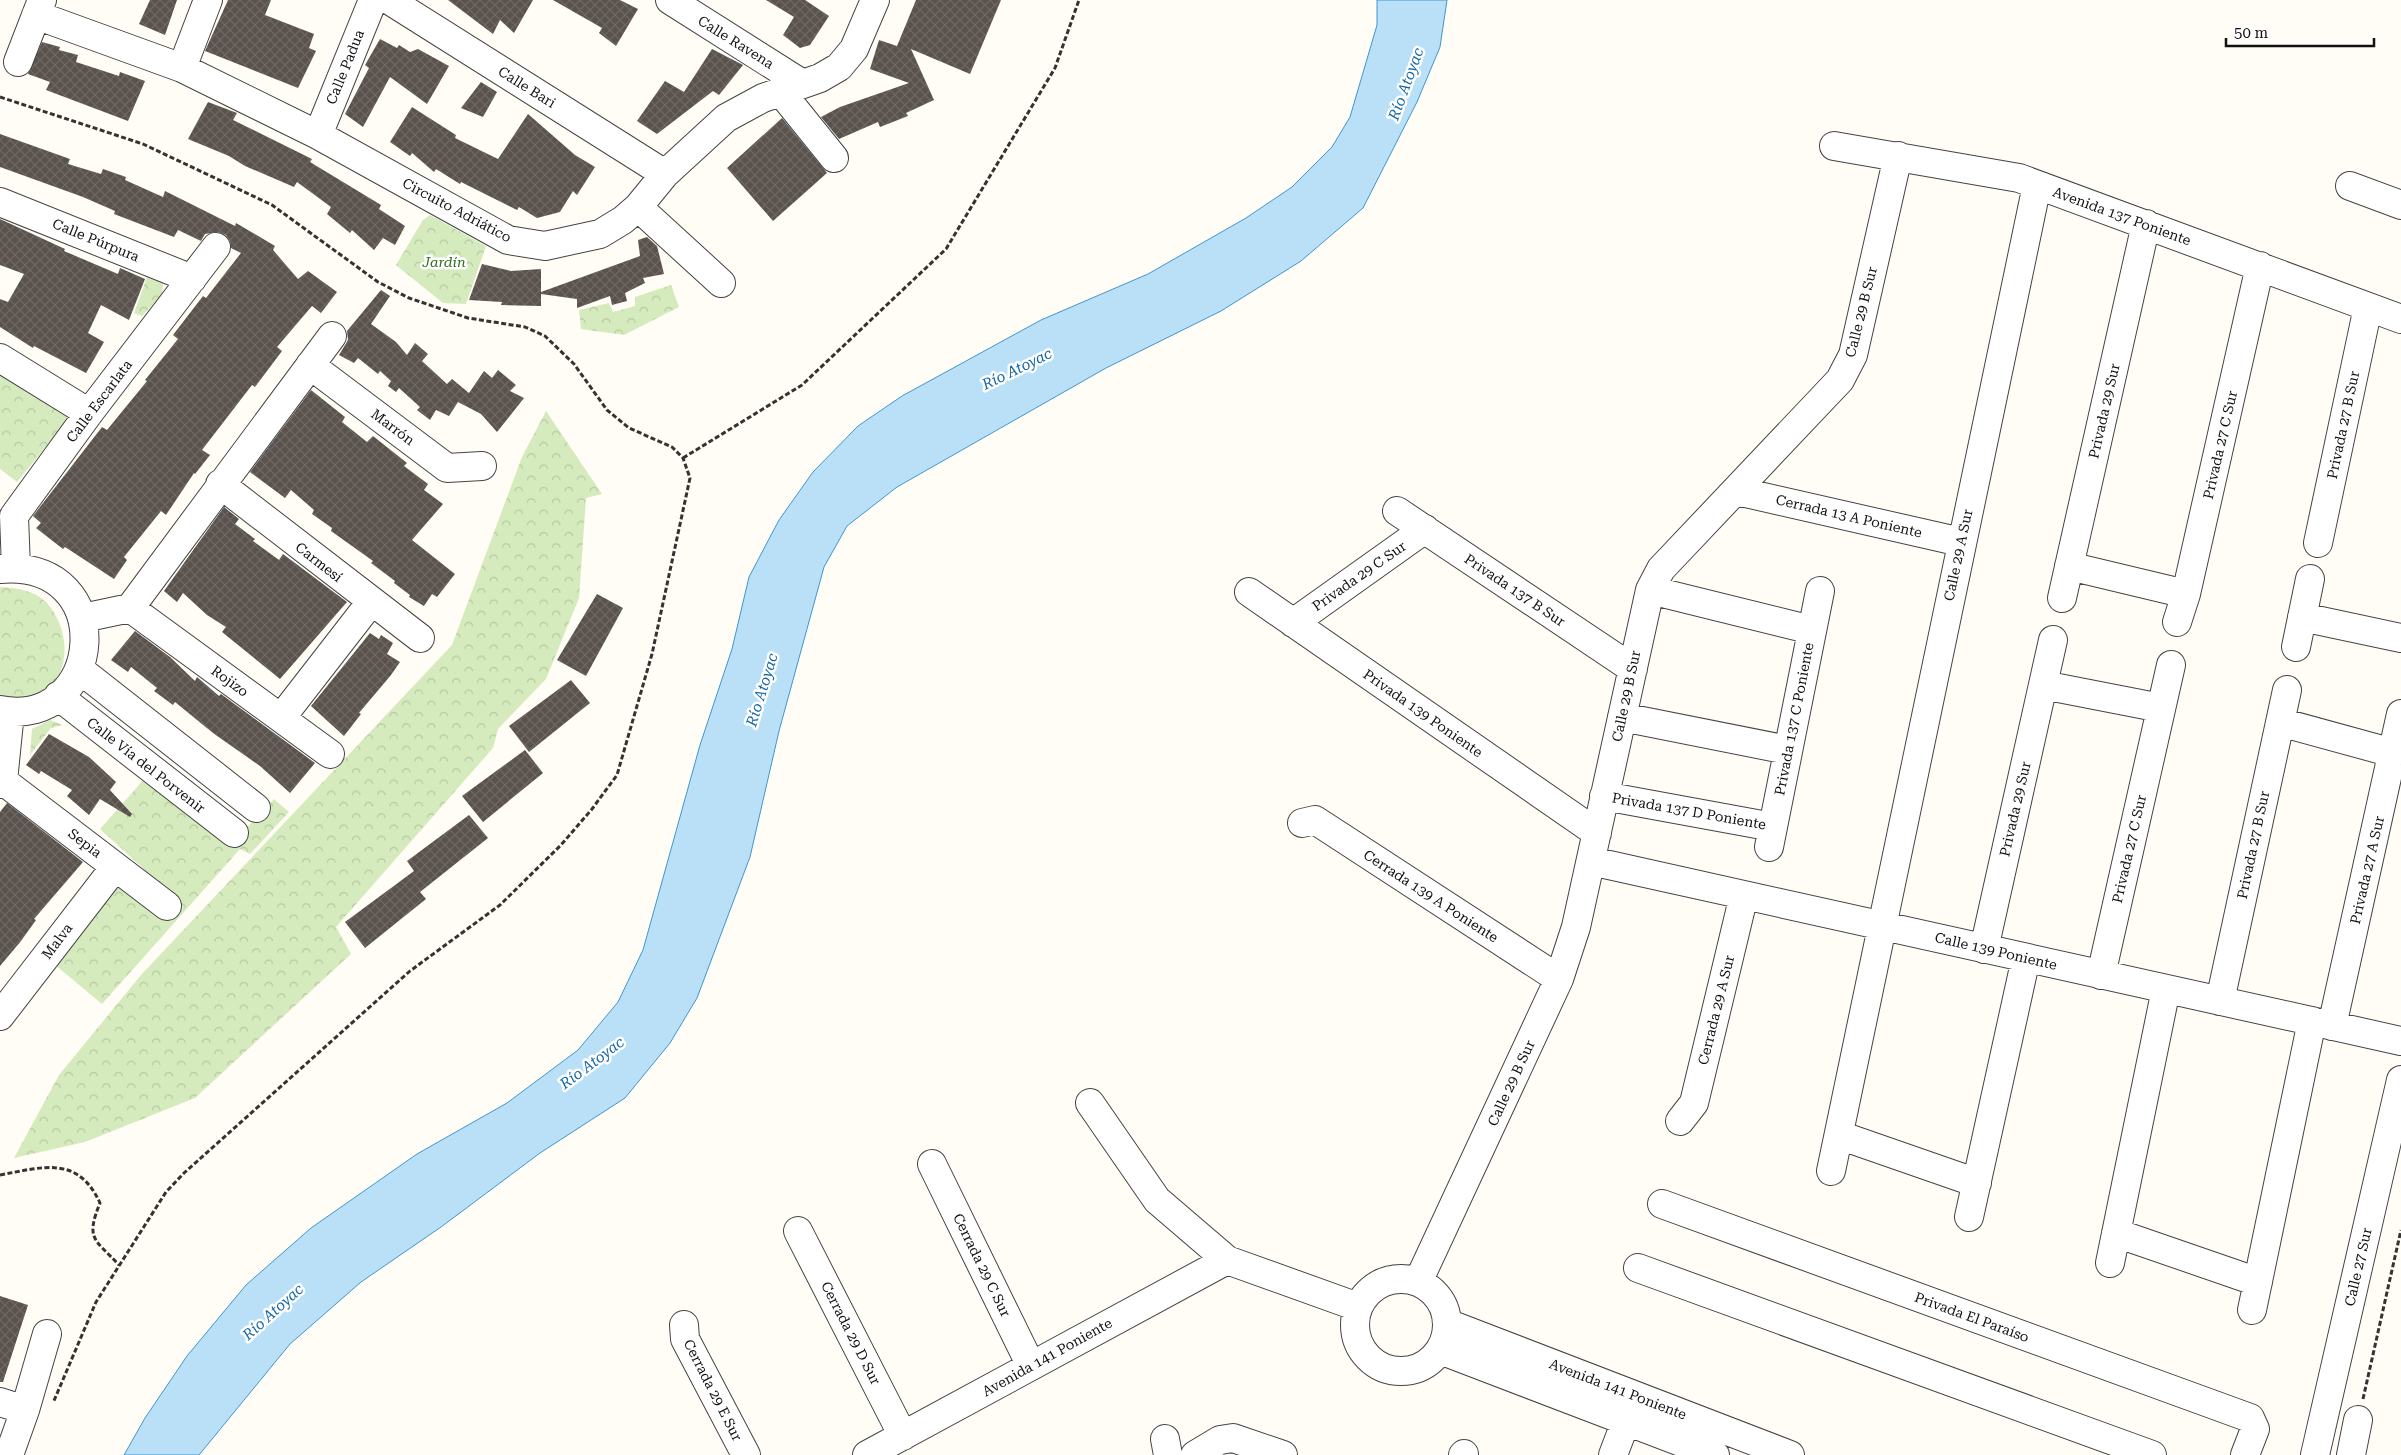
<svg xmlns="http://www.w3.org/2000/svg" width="2401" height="1455" viewBox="0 0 2401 1455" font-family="'Roboto Serif',serif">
  <defs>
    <pattern id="park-crowns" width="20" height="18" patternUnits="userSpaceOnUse" patternTransform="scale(1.25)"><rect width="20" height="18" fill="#d5ebbd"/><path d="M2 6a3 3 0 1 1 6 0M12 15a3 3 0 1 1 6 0" fill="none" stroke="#b6c8a1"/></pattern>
    <pattern id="building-cross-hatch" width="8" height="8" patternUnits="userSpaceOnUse" patternTransform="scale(1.25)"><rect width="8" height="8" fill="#5a524d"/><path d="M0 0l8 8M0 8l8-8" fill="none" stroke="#6d6662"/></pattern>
  </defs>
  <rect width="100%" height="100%" fill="#fffdf5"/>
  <path fill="url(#park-crowns)" d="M 430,215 L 486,246 L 466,304 L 443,303 L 396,265 L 423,220 Z
    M 148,274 L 153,274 L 163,284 L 162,295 L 142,316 L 134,313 Z
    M 671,285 L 679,307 L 624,335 L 581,329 L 579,310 L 609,303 L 613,312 L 635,306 L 635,297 Z
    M 0,360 L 74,412 L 17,482 L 0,469 Z
    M 546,411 L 602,494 L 586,498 L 579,598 L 546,679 L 498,729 L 493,748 L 336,927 L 351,954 L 195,1098 L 85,1142 L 14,1158 L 59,1075 L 141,975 L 452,645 L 522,457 Z
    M 0,587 C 16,588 34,590 46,602 C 71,629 72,675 41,697 C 33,702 10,705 0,708 Z
    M 50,720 L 63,725 L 51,728 L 30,755 L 32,729 Z
    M 146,777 L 235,840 L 274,799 L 289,812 L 250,854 L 240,849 L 102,1004 L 54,964 L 119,881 L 179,901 L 100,829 Z"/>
  <path fill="#b9e0f7" stroke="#3f96cf" d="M 1377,0 L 1447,0 L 1440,47 L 1417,102 L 1363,208 L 1301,261 L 1221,311 L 1106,368 L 897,487 L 847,526 L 824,567 L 779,731 L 750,857 L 697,998 L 670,1043 L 625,1098 L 540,1153 L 441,1227 L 361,1282 L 290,1344 L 199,1455 L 124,1455 L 145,1418 L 187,1356 L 246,1285 L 311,1228 L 417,1154 L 507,1103 L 578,1050 L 618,1002 L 643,950 L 700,745 L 732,649 L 749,577 L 779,520 L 813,472 L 858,426 L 902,396 L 1041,320 L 1148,274 L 1246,218 L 1292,187 L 1332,147 L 1350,117 L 1377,25 Z"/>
  <path fill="url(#building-cross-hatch)" d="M 150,0 L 177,0 L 165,35 L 139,24 Z
    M 228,0 L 271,0 L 265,15 L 314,34 L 309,48 L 316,51 L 298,88 L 205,51 Z
    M 448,0 L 533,0 L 514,33 L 500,20 L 493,34 Z
    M 553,0 L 620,0 L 638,9 L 616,46 L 599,33 L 602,28 Z
    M 766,0 L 805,0 L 829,16 L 810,45 L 800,48 L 783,35 L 794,17 Z
    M 916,0 L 1001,0 L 970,74 L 911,49 L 934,100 L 906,113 L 908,116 L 880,127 L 878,122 L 839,139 L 821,117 L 840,107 L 909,83 L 870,69 L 879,40 L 897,46 Z
    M 380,39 L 397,48 L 399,45 L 410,52 L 418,49 L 449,66 L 427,104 L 390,77 L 363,127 L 345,114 L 369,68 L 365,65 Z
    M 42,42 L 60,47 L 59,50 L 78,55 L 76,62 L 119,76 L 120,72 L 145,81 L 128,121 L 46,90 L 50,82 L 28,74 Z
    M 712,49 L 743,65 L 719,95 L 713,91 L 657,134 L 637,121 L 665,81 L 684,92 Z
    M 481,82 L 497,92 L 483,117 L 461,108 Z
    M 208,102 L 237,113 L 233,120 L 312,159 L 310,162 L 381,205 L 379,209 L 405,226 L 395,245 L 383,238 L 374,250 L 352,230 L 350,233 L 327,214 L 331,207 L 297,182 L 294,187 L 245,166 L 229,156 L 188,139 Z
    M 412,107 L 456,135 L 455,138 L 498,159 L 528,114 L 575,155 L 595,167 L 577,195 L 573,191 L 560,212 L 537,218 L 519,207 L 517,210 L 461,182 L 460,184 L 436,169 L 434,172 L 412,153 L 410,156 L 390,142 Z
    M 782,118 L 827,173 L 773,221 L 727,168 Z
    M 0,134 L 70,159 L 68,164 L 101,174 L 103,169 L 126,177 L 125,180 L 163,197 L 165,191 L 235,226 L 236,223 L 275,246 L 273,250 L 298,279 L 308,271 L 337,292 L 321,313 L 312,306 L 277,347 L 282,351 L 255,387 L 252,385 L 202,450 L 210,455 L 195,474 L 194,473 L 166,515 L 161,511 L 124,557 L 127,560 L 114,579 L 65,547 L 63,549 L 36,528 L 41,523 L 33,516 L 102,427 L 107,430 L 147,381 L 145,380 L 178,339 L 173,335 L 203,296 L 206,298 L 241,253 L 231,248 L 230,241 L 226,235 L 218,232 L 205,234 L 201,241 L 178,230 L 174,237 L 114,214 L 115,211 L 83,197 L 0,167 Z
    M 0,219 L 65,249 L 64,251 L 118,274 L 120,268 L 145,279 L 129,320 L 101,305 L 88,333 L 104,342 L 86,373 L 34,346 L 33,348 L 0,327 L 0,299 L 8,302 L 24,274 L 0,265 Z
    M 647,237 L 657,246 L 664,274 L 643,278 L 645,283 L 625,293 L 627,301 L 612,305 L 610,296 L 577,308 L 577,299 L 541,294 L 541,306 L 501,305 L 502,302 L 469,300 L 482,264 L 511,271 L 541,269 L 541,292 L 640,256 L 638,240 Z
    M 381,290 L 390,296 L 371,324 L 396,342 L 407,355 L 415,343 L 428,354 L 422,361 L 447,384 L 452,379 L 469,393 L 484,371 L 492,378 L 498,370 L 516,385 L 510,391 L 524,398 L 497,432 L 481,414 L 458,402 L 449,416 L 436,410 L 430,420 L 417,410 L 420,407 L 399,388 L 396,392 L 388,386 L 391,381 L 380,371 L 378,374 L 358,358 L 354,363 L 339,355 L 348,340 L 347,331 Z
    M 311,390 L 345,417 L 342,422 L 367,442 L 373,436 L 407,463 L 404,466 L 428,484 L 424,490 L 443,504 L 412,540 L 455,574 L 437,597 L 432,594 L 424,606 L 409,597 L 410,595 L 394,583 L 395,581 L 371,563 L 373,561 L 331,531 L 332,528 L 312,514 L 314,510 L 291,490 L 285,498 L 250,472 Z
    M 224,507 L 239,519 L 235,524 L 255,539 L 253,541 L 279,560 L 283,554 L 347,602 L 280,679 L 222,632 L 226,627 L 207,615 L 183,593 L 177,602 L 164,591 Z
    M 597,594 L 623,608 L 586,676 L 557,660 Z
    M 135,631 L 170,657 L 195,681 L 197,677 L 219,696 L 221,694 L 315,763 L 290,793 L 260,766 L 213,733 L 175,702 L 173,705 L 154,691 L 157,688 L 131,667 L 128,672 L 111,660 Z
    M 370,633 L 379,639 L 381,635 L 393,643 L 387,654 L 400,662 L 391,675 L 359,713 L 361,714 L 344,736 L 311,706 Z
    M 571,680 L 590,703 L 529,752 L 509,726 Z
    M 49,734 L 89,757 L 116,782 L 110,790 L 132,814 L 130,817 L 100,799 L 89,815 L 67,796 L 72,790 L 41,771 L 39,774 L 26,765 Z
    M 525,750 L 543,773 L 483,822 L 462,796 Z
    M 7,803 L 83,862 L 34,919 L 36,920 L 21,941 L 0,966 L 0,812 Z
    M 469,815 L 488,838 L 420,892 L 426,899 L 365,948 L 345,922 L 414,871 L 407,861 Z
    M 0,1296 L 28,1305 L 3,1382 L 0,1382 Z"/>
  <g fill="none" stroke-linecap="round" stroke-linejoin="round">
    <g stroke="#444" stroke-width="30">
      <path id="minor" d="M 389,0 L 665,174
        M 670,0 L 801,83
        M 36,15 L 182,68 L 318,135 L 508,240 L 545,246 L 600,234 L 623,220 L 638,207 L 665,174 L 726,118 L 763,98 L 820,78 L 839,67 L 854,49 L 875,0
        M 18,62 L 42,0
        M 182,68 L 208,0
        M 780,91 L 834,158
        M 318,135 L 373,0
        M 1834,146 L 2019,178 L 2401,319
        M 2350,186 L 2401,205
        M 0,202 L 192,279
        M 638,207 L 721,283
        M 0,358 L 89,413
        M 310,365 L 447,468 L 482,466
        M 220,484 L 420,638
        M 1737,491 L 1961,542
        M 1397,511 L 1633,669
        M 2318,543 L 2368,307
        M 2069,566 L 2186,594
        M 16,568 L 14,516 L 89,413 L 216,247
        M 0,569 C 121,559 104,730 0,710
        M 1650,590 L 1812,630
        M 1249,592 L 1597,833
        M 2062,598 L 2146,224
        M 130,608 L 330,754
        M 2302,617 L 2401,638
        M 83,618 L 130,608 L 332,336
        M 2177,622 L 2186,594 L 2260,266
        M 1293,623 L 1425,529
        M 2296,647 L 2310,579
        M 79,669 L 256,808
        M 2043,685 L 2161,708
        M 58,696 L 234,833
        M 1622,717 L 1788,750
        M 281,718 L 371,602
        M 2280,722 L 2393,753
        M 3,781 L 167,906
        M 0,784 L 3,781 L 10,712
        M 1604,796 L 1773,827
        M 1302,823 L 1315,820 L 1559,979
        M 1769,847 L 1820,591
        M 1591,861 L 2401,1041
        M 1984,949 L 2053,640
        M 2101,975 L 2171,665
        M 2220,1001 L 2287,690
        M 0,1016 L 115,867
        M 2332,1026 L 2401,714
        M 1090,1103 L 1157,1200 L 1227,1260 L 1358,1307
        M 1680,1121 L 1694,1103 L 1744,895
        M 1839,1135 L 1977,1183
        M 932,1164 L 1031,1366
        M 1831,1171 L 2037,185
        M 1662,1204 L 2250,1418 L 2255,1429 L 2245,1455
        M 1969,1217 L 2026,958
        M 798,1231 L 903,1436
        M 2116,1233 L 2258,1282
        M 2110,1263 L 2166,989
        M 1638,1268 L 2152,1455
        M1355 1325a46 46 0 1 1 92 0a46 46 0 1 1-92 0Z
        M 1418,1282 L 1559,979 L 1576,927 L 1650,590 L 1661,569 L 1840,380 L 1853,355 L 1898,156
        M 2252,1310 L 2312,1021
        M 1447,1323 L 1790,1455
        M 684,1325 L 685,1339 L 746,1455
        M 1440,1350 L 1715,1455
        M 0,1402 L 25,1410
        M 1165,1439 L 1168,1455
        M 9,1455 L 25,1410 L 47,1334
        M 867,1455 L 1227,1260
        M 1195,1455 L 1220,1440 L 1233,1438 L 1283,1455
        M 1463,1455 L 1464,1454
        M 1613,1455 L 1632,1405
        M 2315,1455 L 2401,1080
        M 2351,1455 L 2358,1420"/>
    </g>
    <path stroke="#333" stroke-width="3" stroke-dasharray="5 2.5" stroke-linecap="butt" d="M 0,97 L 143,144 L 272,205 L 378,282 L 409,298 L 468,318 L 525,327 L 545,336 L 574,364 L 607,410 L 629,428 L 672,447 L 683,458 L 690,478 L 652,654 L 617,775 L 592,809 L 561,845 L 500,905 L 410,971 L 184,1173 L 166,1192 L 96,1302 L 53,1403
      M 683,458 L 802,385 L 946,249 L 1055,68 L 1079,0
      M 0,1175 C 43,1167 78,1155 100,1203 C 85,1240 95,1239 119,1265
      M 2363,1399 L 2401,1230"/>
    <use href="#minor" stroke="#fff" stroke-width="28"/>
  </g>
  <g text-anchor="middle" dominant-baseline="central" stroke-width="5" stroke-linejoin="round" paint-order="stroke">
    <g font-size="14" fill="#111" stroke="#fff">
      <text transform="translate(736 42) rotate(32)">Calle Ravena</text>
      <text transform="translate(345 67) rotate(-68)">Calle Padua</text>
      <text transform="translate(527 87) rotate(32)">Calle Bari</text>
      <text transform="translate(457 210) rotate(28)">Circuito Adriático</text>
      <text transform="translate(2122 216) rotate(20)">Avenida 137 Poniente</text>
      <text transform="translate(96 240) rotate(22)">Calle Púrpura</text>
      <text transform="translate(1861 312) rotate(-76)">Calle 29 B Sur</text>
      <text transform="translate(99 401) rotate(-53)">Calle Escarlata</text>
      <text transform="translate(2104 411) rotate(-77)">Privada 29 Sur</text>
      <text transform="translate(2343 425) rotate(-78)">Privada 27 B Sur</text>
      <text transform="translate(393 427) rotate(37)">Marrón</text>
      <text transform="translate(2220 445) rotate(-77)">Privada 27 C Sur</text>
      <text transform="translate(1849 516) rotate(13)">Cerrada 13 A Poniente</text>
      <text transform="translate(1958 555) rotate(-78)">Calle 29 A Sur</text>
      <text transform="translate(319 562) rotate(38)">Carmesí</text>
      <text transform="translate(1359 576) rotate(-35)">Privada 29 C Sur</text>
      <text transform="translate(1515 590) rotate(34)">Privada 137 B Sur</text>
      <text transform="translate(230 681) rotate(36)">Rojizo</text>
      <text transform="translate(1626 696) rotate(-78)">Calle 29 B Sur</text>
      <text transform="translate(1423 713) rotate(35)">Privada 139 Poniente</text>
      <text transform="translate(1794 719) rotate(-79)">Privada 137 C Poniente</text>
      <text transform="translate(146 765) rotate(38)">Calle Vía del Porvenir</text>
      <text transform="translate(2015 809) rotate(-77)">Privada 29 Sur</text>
      <text transform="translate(1689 811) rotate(10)">Privada 137 D Poniente</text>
      <text transform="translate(85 843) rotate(37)">Sepia</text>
      <text transform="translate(2253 845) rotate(-78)">Privada 27 B Sur</text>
      <text transform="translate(2129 849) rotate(-77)">Privada 27 C Sur</text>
      <text transform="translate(2367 870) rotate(-77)">Privada 27 A Sur</text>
      <text transform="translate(1431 896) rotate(33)">Cerrada 139 A Poniente</text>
      <text transform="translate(57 941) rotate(-53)">Malva</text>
      <text transform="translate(1996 951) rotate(13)">Calle 139 Poniente</text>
      <text transform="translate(1716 1010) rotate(-76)">Cerrada 29 A Sur</text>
      <text transform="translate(1511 1083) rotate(-65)">Calle 29 B Sur</text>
      <text transform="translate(982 1265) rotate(64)">Cerrada 29 C Sur</text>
      <text transform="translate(2358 1267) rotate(-77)">Calle 27 Sur</text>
      <text transform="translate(1972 1317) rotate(20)">Privada El Paraíso</text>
      <text transform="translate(851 1333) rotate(63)">Cerrada 29 D Sur</text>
      <text transform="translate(1047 1357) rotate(-29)">Avenida 141 Poniente</text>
      <text transform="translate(1618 1389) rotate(21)">Avenida 141 Poniente</text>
      <text transform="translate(713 1390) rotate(63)">Cerrada 29 E Sur</text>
    </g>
    <g font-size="14" font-style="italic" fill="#2f6b1f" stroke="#fff">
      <text x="444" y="262">Jardín</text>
    </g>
    <g font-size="15" font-style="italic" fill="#1768a6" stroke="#fff">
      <text transform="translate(1406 84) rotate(-70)">Río Atoyac</text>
      <text transform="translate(1017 369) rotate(-26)">Río Atoyac</text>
      <text transform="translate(762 690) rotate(-73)">Río Atoyac</text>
      <text transform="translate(592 1063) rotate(-37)">Río Atoyac</text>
      <text transform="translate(273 1312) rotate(-42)">Río Atoyac</text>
    </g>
  </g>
  <path d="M2226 38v8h148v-8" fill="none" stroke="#111111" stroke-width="2.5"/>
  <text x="2234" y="38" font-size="15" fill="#111111" stroke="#ffffff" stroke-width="4" paint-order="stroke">50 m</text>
</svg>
